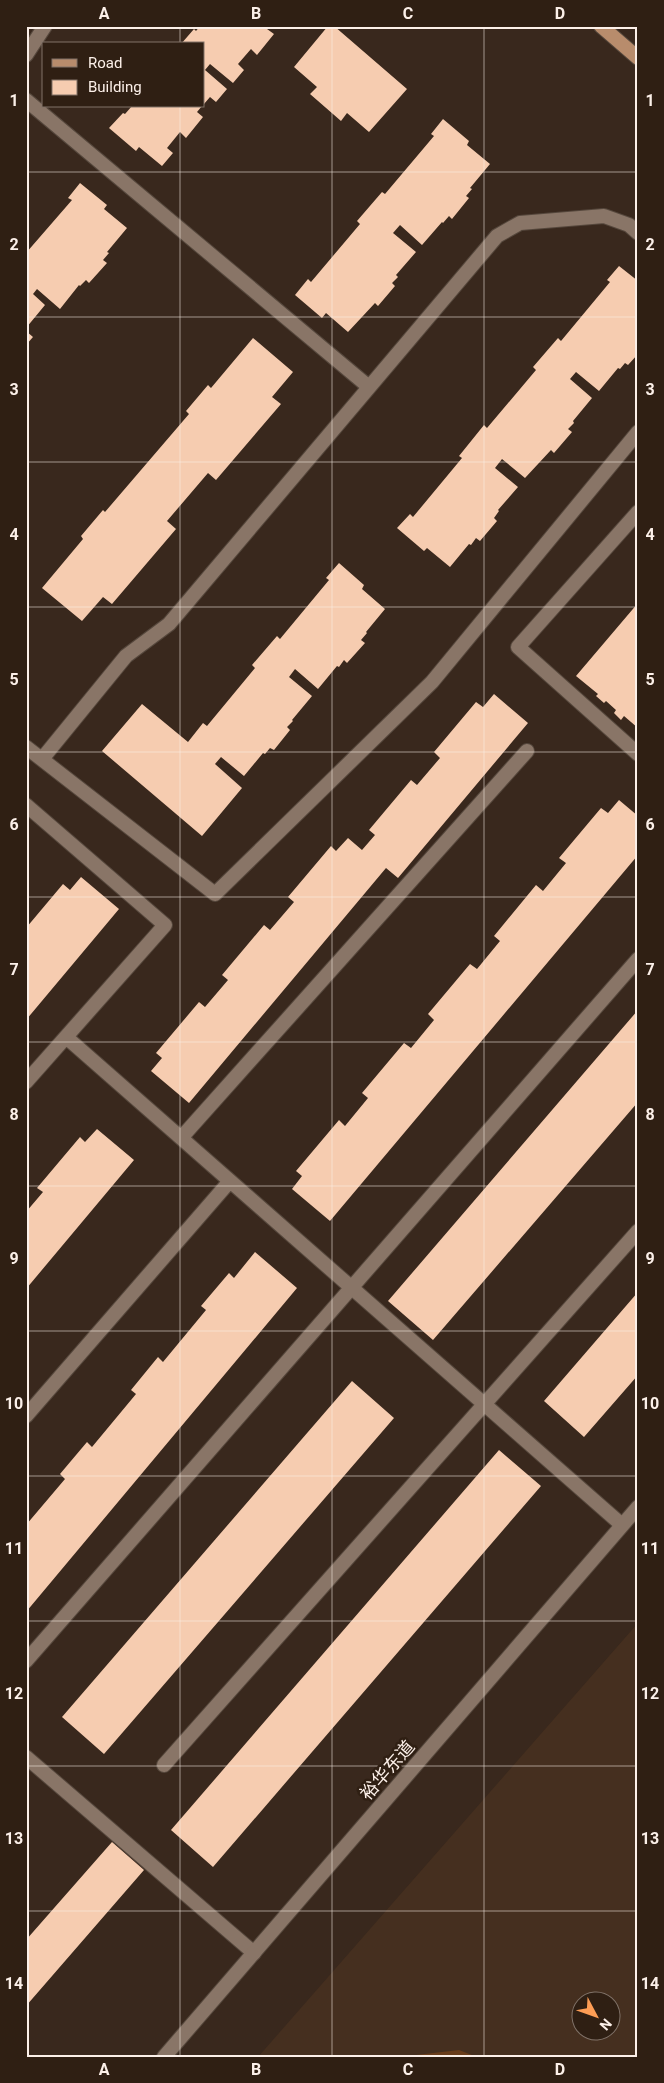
<svg xmlns="http://www.w3.org/2000/svg" width="664" height="2083" viewBox="0 0 664 2083" font-family="Roboto,'Noto Sans SC',sans-serif">
  <rect width="100%" height="100%" fill="#39281d"/>
  <path fill="#452f1f" fill-rule="evenodd" d="M 638,1623 L 638,2057 L 258,2057 ZM 582,2000 L 612,2000 L 612,2030 L 582,2030 Z"/>
  <path fill="#693d1b" d="M 459,2050 L 477,2057 L 399,2057 Z"/>
  <path fill="#f6ccb0" d="M 200,26 L 270,26 L 267,29 L 274,34 L 257,55 L 251,49 L 238,64 L 244,70 L 233,83 L 210,64 L 205,70 L 227,89 L 216,102 L 210,97 L 204,104 L 204,44 L 181,44 L 194,29 L 196,31 Z
    M 328,26 L 334,26 L 407,89 L 369,132 L 347,113 L 341,121 L 310,94 L 317,87 L 294,67 Z
    M 132,106 L 202,106 L 197,112 L 203,117 L 186,138 L 180,132 L 167,148 L 173,153 L 162,166 L 139,147 L 136,151 L 109,128 L 123,113 L 125,114 Z
    M 443,119 L 469,141 L 467,145 L 490,164 L 470,188 L 472,189 L 466,196 L 469,198 L 452,219 L 449,216 L 443,223 L 442,222 L 422,245 L 400,225 L 393,233 L 416,252 L 396,275 L 398,277 L 392,283 L 395,286 L 378,306 L 375,303 L 348,332 L 326,313 L 322,318 L 295,295 L 308,279 L 311,282 L 360,224 L 357,221 L 382,192 L 385,194 L 434,136 L 431,134 Z
    M 80,183 L 107,205 L 104,209 L 127,228 L 107,252 L 109,253 L 103,260 L 107,263 L 89,283 L 86,280 L 80,286 L 79,285 L 60,309 L 37,289 L 33,294 L 45,305 L 26,328 L 26,253 L 72,200 L 68,198 Z
    M 619,266 L 638,281 L 638,354 L 628,365 L 625,363 L 620,369 L 618,368 L 599,391 L 576,372 L 570,379 L 592,398 L 573,421 L 574,423 L 568,429 L 572,432 L 554,453 L 551,450 L 525,478 L 502,459 L 495,468 L 518,487 L 498,510 L 499,511 L 494,518 L 497,521 L 480,541 L 476,538 L 471,545 L 469,544 L 450,567 L 427,548 L 424,551 L 397,528 L 410,514 L 413,517 L 462,458 L 459,456 L 484,425 L 487,428 L 536,370 L 533,367 L 558,338 L 561,341 L 610,282 L 607,280 Z
    M 26,331 L 33,337 L 26,345 Z
    M 253,338 L 293,372 L 272,397 L 281,404 L 216,480 L 208,473 L 167,521 L 176,529 L 112,604 L 103,597 L 82,621 L 42,588 L 83,539 L 81,536 L 103,510 L 105,512 L 189,414 L 186,411 L 208,385 L 211,388 Z
    M 339,563 L 364,585 L 362,589 L 385,609 L 366,632 L 367,633 L 361,640 L 365,643 L 347,663 L 344,660 L 339,667 L 337,666 L 318,689 L 295,669 L 289,677 L 312,696 L 292,720 L 293,721 L 287,727 L 290,730 L 274,750 L 270,748 L 265,754 L 263,753 L 244,776 L 221,757 L 215,764 L 242,788 L 202,836 L 102,751 L 142,704 L 188,742 L 203,723 L 207,726 L 255,668 L 252,665 L 277,636 L 280,639 L 329,580 L 326,578 Z
    M 638,603 L 638,728 L 624,716 L 621,720 L 614,713 L 616,710 L 606,701 L 604,703 L 596,696 L 598,694 L 576,676 Z
    M 494,694 L 528,723 L 398,878 L 386,868 L 189,1103 L 151,1071 L 162,1058 L 156,1053 L 199,1002 L 205,1007 L 228,980 L 222,975 L 264,925 L 270,930 L 294,902 L 288,897 L 331,846 L 336,851 L 348,838 L 362,850 L 375,835 L 369,830 L 411,780 L 417,785 L 440,758 L 434,752 L 476,702 L 483,707 Z
    M 619,800 L 638,816 L 638,855 L 330,1221 L 292,1189 L 302,1176 L 296,1171 L 339,1120 L 345,1126 L 368,1098 L 362,1093 L 404,1043 L 411,1048 L 434,1020 L 428,1014 L 470,964 L 477,969 L 500,941 L 494,936 L 536,885 L 543,891 L 566,863 L 559,858 L 601,808 L 608,813 Z
    M 81,877 L 119,909 L 26,1020 L 26,928 L 63,884 L 70,890 Z
    M 638,1010 L 638,1102 L 433,1340 L 388,1301 Z
    M 97,1129 L 134,1160 L 26,1289 L 26,1212 L 43,1192 L 37,1188 L 80,1137 L 85,1142 Z
    M 255,1252 L 297,1288 L 26,1612 L 26,1525 L 65,1479 L 60,1474 L 87,1442 L 92,1447 L 136,1394 L 131,1390 L 158,1357 L 163,1362 L 206,1310 L 201,1306 L 229,1273 L 234,1278 Z
    M 638,1292 L 638,1375 L 584,1437 L 544,1401 Z
    M 352,1381 L 394,1418 L 104,1754 L 62,1717 Z
    M 499,1450 L 541,1486 L 213,1867 L 171,1830 Z
    M 112,1842 L 144,1870 L 26,2006 L 26,1940 Z"/>
  <g fill="none" stroke-linecap="round" stroke-linejoin="round">
    <g stroke="#55473c" stroke-width="16">
      <path id="service" d="M 26,55 L 45,26
        M 26,100 L 369,387
        M 638,512 L 518,647 L 638,754
        M 26,747 L 215,894 L 432,682 L 638,432
        M 42,759 L 126,656 L 169,624 L 497,236 L 520,223 L 604,216 L 629,225 L 638,233
        M 26,805 L 165,925 L 26,1082
        M 66,1037 L 622,1525
        M 181,1138 L 527,751
        M 26,1416 L 230,1181
        M 26,1661 L 638,959
        M 164,1765 L 638,1231"/>
    </g>
    <g stroke="#55473c" stroke-width="16">
      <path id="minor" d="M 26,1757 L 254,1953"/>
    </g>
    <g stroke="#55473c" stroke-width="16">
      <path id="tertiary" d="M 164,2057 L 638,1507"/>
    </g>
    <g stroke="#55473c" stroke-width="16">
      <path id="primary" d="M 601,26 L 638,58"/>
    </g>
    <use href="#service" stroke="#897567" stroke-width="14"/>
    <use href="#minor" stroke="#897567" stroke-width="14"/>
    <use href="#tertiary" stroke="#897567" stroke-width="14"/>
    <use href="#primary" stroke="#b88c6c" stroke-width="14"/>
  </g>
  <path fill="none" stroke="#fcf0e9" stroke-width="1" stroke-opacity="0.55" d="M 180,26 L 180,44M 332,26 L 332,2057M 484,26 L 484,2057M 180,106 L 180,2057M 26,172 L 638,172M 26,317 L 638,317M 26,462 L 638,462M 26,607 L 638,607M 26,752 L 638,752M 26,897 L 638,897M 26,1042 L 638,1042M 26,1186 L 638,1186M 26,1331 L 638,1331M 26,1476 L 638,1476M 26,1621 L 638,1621M 26,1766 L 638,1766M 26,1911 L 638,1911"/>
  <g text-anchor="middle" dominant-baseline="central" stroke-width="5" stroke-linejoin="round" paint-order="stroke">
    <g font-size="18" fill="#fcf0e9" stroke="#2f1f13">
      <text transform="translate(387 1770) rotate(-49)">裕华东道</text>
    </g>
  </g>
  <rect width="664" height="2083" fill="none" stroke="#2f1f13" stroke-width="55"/>
  <rect x="42" y="42" width="162" height="65" fill="#2f1f13" stroke="#817369"/>
  <rect x="52" y="59" width="25" height="8" fill="#b88c6c" stroke="#817369"/>
  <text x="88" y="68" font-size="15" fill="#fcf0e9">Road</text>
  <rect x="52" y="80" width="25" height="15" fill="#f6ccb0" stroke="#817369"/>
  <text x="88" y="92" font-size="15" fill="#fcf0e9">Building</text>
  <g transform="translate(596 2016) rotate(131)"><circle r="24" fill="#2f1f13" stroke="#817369"/>
  <path d="M0-4L9 19L0 12L-9 19Z" fill="#fd9d55"/>
  <text y="-8" font-size="14" font-weight="bold" text-anchor="middle" fill="#fcf0e9">N</text>
  </g>
  <rect x="28" y="28" width="608" height="2028" fill="none" stroke="#fcf0e9" stroke-width="2"/>
  <g font-size="16" text-anchor="middle" font-weight="bold" fill="#fcf0e9">
    <text x="104" y="19">A</text>
    <text x="256" y="19">B</text>
    <text x="408" y="19">C</text>
    <text x="560" y="19">D</text>
    <text x="14" y="106">1</text>
    <text x="650" y="106">1</text>
    <text x="14" y="250">2</text>
    <text x="650" y="250">2</text>
    <text x="14" y="395">3</text>
    <text x="650" y="395">3</text>
    <text x="14" y="540">4</text>
    <text x="650" y="540">4</text>
    <text x="14" y="685">5</text>
    <text x="650" y="685">5</text>
    <text x="14" y="830">6</text>
    <text x="650" y="830">6</text>
    <text x="14" y="975">7</text>
    <text x="650" y="975">7</text>
    <text x="14" y="1120">8</text>
    <text x="650" y="1120">8</text>
    <text x="14" y="1264">9</text>
    <text x="650" y="1264">9</text>
    <text x="14" y="1409">10</text>
    <text x="650" y="1409">10</text>
    <text x="14" y="1554">11</text>
    <text x="650" y="1554">11</text>
    <text x="14" y="1699">12</text>
    <text x="650" y="1699">12</text>
    <text x="14" y="1844">13</text>
    <text x="650" y="1844">13</text>
    <text x="14" y="1989">14</text>
    <text x="650" y="1989">14</text>
    <text x="104" y="2075">A</text>
    <text x="256" y="2075">B</text>
    <text x="408" y="2075">C</text>
    <text x="560" y="2075">D</text>
  </g>
</svg>
